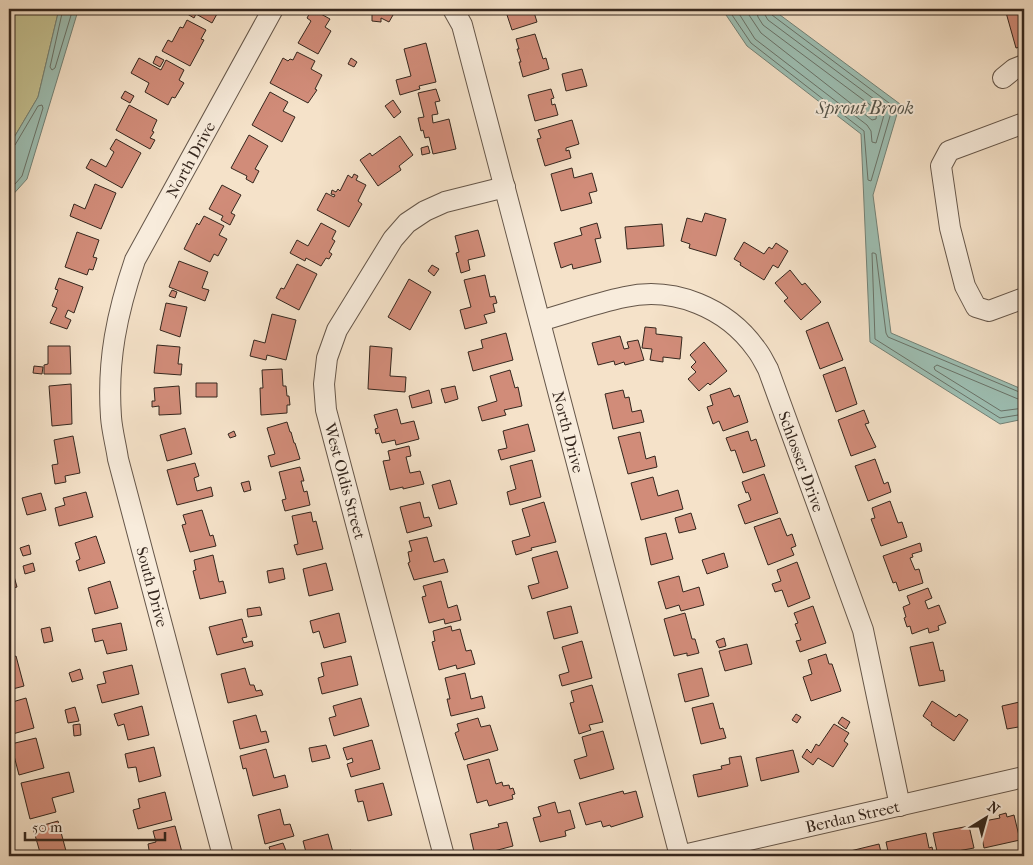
<svg xmlns="http://www.w3.org/2000/svg" width="1033" height="865" viewBox="0 0 1033 865" font-family="'IM FELL French Canon',serif">
  <rect width="100%" height="100%" fill="#f5e2c9"/>
  <filter id="stains"><feTurbulence type="fractalNoise" baseFrequency=".004" numOctaves="4"/><feColorMatrix values="0 0 0 0 .2 0 0 0 0 .09 0 0 0 0 .02 0 0 0 .5 -.17"/></filter>
  <radialGradient id="worn" r=".72"><stop offset=".6" stop-color="#630" stop-opacity="0"/><stop offset="1" stop-color="#630" stop-opacity=".3"/></radialGradient>
  <path fill="#c4c191" stroke="#7c7458" d="M 9,9 L 59,9 L 38,97 L 9,146 Z"/>
  <path fill="#9dbeb2" stroke="#738277" d="M 59,9 L 83,9 L 77,14 L 27,179 L 9,199 L 9,146 L 38,97 Z
    M 722,9 L 772,9 L 900,104 L 873,195 L 891,333 L 1024,390 L 1024,419 L 1000,424 L 870,342 L 861,134 L 747,46 Z"/>
  <g fill="none" stroke-linecap="round" stroke-linejoin="round">
    <path stroke="#697268" stroke-width="1" d="M 63,9 L 50,67 L 52,70 L 55,68 L 72,12 L 75,9
      M 728,9 L 751,43 L 864,131 L 868,180 L 871,181 L 893,106 L 772,15 L 770,9
      M 736,9 L 755,39 L 867,125 L 871,131 L 872,142 L 876,143 L 886,108 L 768,20 L 765,15 L 764,9
      M 745,9 L 761,33 L 872,120 L 876,119 L 877,110 L 763,25 L 758,17 L 756,9
      M 9,148 L 15,145 L 38,106 L 42,105 L 43,108 L 22,176 L 9,191
      M 1024,394 L 888,337 L 886,333 L 876,254 L 874,253 L 872,253 L 875,339 L 1000,418 L 1024,414
      M 1024,400 L 1018,399 L 937,365 L 934,367 L 935,370 L 1001,411 L 1024,408"/>
  </g>
  <path fill="#d18c79" stroke="#35271e" d="M 179,9 L 217,9 L 215,12 L 217,14 L 212,23 L 196,14 L 194,18 Z
    M 312,9 L 330,19 L 325,27 L 331,31 L 318,54 L 298,43 L 311,21 L 307,18 Z
    M 344,9 L 382,9 L 393,15 L 389,22 L 381,18 L 381,22 L 372,21 L 372,13 L 344,11 Z
    M 505,9 L 533,9 L 537,22 L 512,30 Z
    M 1005,9 L 1024,9 L 1024,46 L 1016,48 Z
    M 187,20 L 206,30 L 201,39 L 204,40 L 190,66 L 162,51 L 168,40 L 172,42 L 180,27 L 183,28 Z
    M 535,34 L 543,59 L 546,58 L 549,69 L 523,77 L 519,62 L 521,62 L 517,49 L 519,49 L 516,39 Z
    M 426,43 L 436,82 L 419,86 L 420,89 L 400,95 L 396,80 L 411,76 L 404,49 Z
    M 297,52 L 315,61 L 311,69 L 322,75 L 315,89 L 317,90 L 308,103 L 270,83 L 283,58 L 288,61 L 290,59 L 293,60 Z
    M 156,56 L 164,60 L 160,67 L 153,63 Z
    M 139,58 L 161,70 L 166,60 L 184,70 L 179,80 L 184,83 L 175,98 L 172,97 L 168,105 L 145,92 L 149,83 L 131,73 Z
    M 351,58 L 357,62 L 354,67 L 348,64 Z
    M 582,69 L 587,86 L 566,91 L 562,74 Z
    M 436,89 L 440,101 L 435,102 L 438,114 L 432,115 L 433,123 L 449,119 L 456,149 L 433,154 L 429,137 L 425,138 L 423,130 L 421,131 L 418,118 L 424,117 L 418,93 Z
    M 551,89 L 554,98 L 551,99 L 552,105 L 555,104 L 558,115 L 535,121 L 528,95 Z
    M 125,91 L 134,96 L 130,103 L 121,98 Z
    M 270,92 L 288,102 L 283,111 L 295,117 L 282,142 L 252,125 Z
    M 393,100 L 401,112 L 394,118 L 385,106 Z
    M 129,105 L 157,120 L 152,131 L 154,132 L 150,138 L 155,140 L 150,149 L 116,130 Z
    M 572,120 L 579,144 L 566,148 L 566,151 L 569,150 L 571,158 L 545,166 L 537,139 L 541,138 L 538,130 Z
    M 249,135 L 268,146 L 255,169 L 259,171 L 253,183 L 246,179 L 247,176 L 231,168 Z
    M 400,136 L 413,155 L 399,166 L 401,170 L 378,186 L 360,160 L 370,153 L 372,156 Z
    M 116,139 L 141,153 L 122,188 L 86,168 L 91,159 L 106,167 L 114,152 L 110,149 Z
    M 428,146 L 430,153 L 422,155 L 421,148 Z
    M 572,168 L 574,178 L 592,173 L 597,191 L 589,193 L 592,203 L 561,211 L 551,174 Z
    M 354,174 L 358,176 L 356,180 L 366,185 L 358,201 L 362,204 L 349,227 L 317,210 L 326,193 L 334,197 L 335,195 L 331,194 L 332,190 L 336,192 L 338,189 L 340,191 L 348,175 L 352,178 Z
    M 95,184 L 116,193 L 101,229 L 70,216 L 74,204 L 85,209 Z
    M 222,185 L 241,195 L 231,213 L 235,215 L 230,225 L 221,220 L 223,216 L 209,209 Z
    M 705,213 L 726,219 L 716,256 L 689,248 L 690,244 L 681,241 L 687,218 L 702,222 Z
    M 204,216 L 224,226 L 219,235 L 227,239 L 218,256 L 214,254 L 210,262 L 184,249 L 197,223 L 199,225 Z
    M 321,223 L 336,231 L 332,239 L 335,241 L 329,252 L 332,254 L 329,259 L 326,258 L 321,266 L 306,258 L 305,261 L 290,253 L 297,240 L 308,246 Z
    M 597,223 L 601,238 L 595,239 L 601,262 L 573,269 L 572,264 L 561,268 L 554,243 L 582,235 L 580,228 Z
    M 662,224 L 664,246 L 627,249 L 625,227 Z
    M 478,230 L 485,256 L 468,260 L 470,270 L 461,273 L 456,253 L 459,252 L 455,236 Z
    M 77,232 L 99,240 L 93,257 L 97,258 L 93,270 L 89,269 L 87,275 L 65,267 Z
    M 744,242 L 764,254 L 769,247 L 772,249 L 776,243 L 788,251 L 778,268 L 773,265 L 764,280 L 740,265 L 741,263 L 734,259 Z
    M 179,261 L 208,272 L 202,288 L 209,290 L 205,301 L 169,287 Z
    M 297,264 L 317,274 L 299,310 L 276,298 L 281,288 L 284,289 Z
    M 432,265 L 439,269 L 434,276 L 428,271 Z
    M 790,270 L 802,285 L 805,283 L 821,302 L 801,320 L 784,301 L 788,298 L 775,283 Z
    M 485,275 L 490,297 L 495,296 L 497,303 L 493,304 L 495,312 L 484,315 L 487,323 L 465,329 L 460,310 L 471,307 L 464,280 Z
    M 59,278 L 83,287 L 74,313 L 68,310 L 65,317 L 71,320 L 67,329 L 50,323 L 57,308 L 52,306 L 58,290 L 55,289 Z
    M 409,279 L 431,292 L 410,330 L 388,317 Z
    M 172,290 L 177,292 L 175,298 L 169,296 Z
    M 166,303 L 187,307 L 180,337 L 160,330 Z
    M 272,314 L 296,320 L 286,360 L 267,355 L 266,360 L 250,356 L 254,340 L 265,343 Z
    M 828,322 L 843,360 L 820,369 L 806,331 Z
    M 645,327 L 656,328 L 656,334 L 682,337 L 680,359 L 663,357 L 663,362 L 650,360 L 652,349 L 642,348 Z
    M 506,333 L 513,360 L 473,371 L 468,352 L 483,348 L 481,340 Z
    M 620,336 L 624,349 L 629,348 L 627,342 L 638,340 L 644,360 L 625,365 L 624,362 L 615,365 L 614,361 L 598,365 L 592,343 Z
    M 704,342 L 727,371 L 710,385 L 708,383 L 699,391 L 688,379 L 696,372 L 691,367 L 696,362 L 690,355 Z
    M 157,345 L 180,347 L 178,364 L 182,364 L 181,375 L 154,373 Z
    M 48,346 L 70,346 L 71,374 L 44,374 L 44,365 L 48,364 Z
    M 370,346 L 392,348 L 390,376 L 406,377 L 405,392 L 368,389 Z
    M 34,366 L 43,367 L 42,374 L 33,373 Z
    M 845,367 L 857,404 L 836,412 L 823,375 Z
    M 282,369 L 283,386 L 286,386 L 287,396 L 289,396 L 290,405 L 287,405 L 287,413 L 261,415 L 260,388 L 263,388 L 262,370 Z
    M 510,370 L 515,388 L 518,387 L 522,406 L 504,410 L 506,415 L 482,421 L 478,407 L 497,401 L 490,376 Z
    M 196,383 L 217,383 L 217,397 L 196,397 Z
    M 71,384 L 72,424 L 52,426 L 49,386 Z
    M 179,386 L 181,414 L 159,415 L 159,406 L 152,407 L 152,401 L 155,401 L 154,388 Z
    M 455,386 L 458,399 L 445,403 L 441,389 Z
    M 730,388 L 734,397 L 739,395 L 748,422 L 723,431 L 719,421 L 713,424 L 707,407 L 713,405 L 710,395 Z
    M 429,390 L 432,403 L 412,408 L 409,396 Z
    M 623,390 L 625,398 L 629,397 L 632,412 L 641,410 L 644,422 L 613,429 L 605,394 Z
    M 397,409 L 401,424 L 414,421 L 419,439 L 396,445 L 395,440 L 382,443 L 379,433 L 376,434 L 375,429 L 378,428 L 374,415 Z
    M 864,410 L 869,423 L 865,424 L 876,447 L 851,456 L 838,420 Z
    M 287,422 L 290,432 L 291,432 L 294,443 L 295,443 L 300,459 L 271,467 L 268,456 L 275,454 L 267,428 Z
    M 528,424 L 535,451 L 501,460 L 498,450 L 507,448 L 503,431 Z
    M 185,428 L 192,454 L 167,461 L 160,435 Z
    M 234,431 L 236,436 L 230,438 L 228,434 Z
    M 748,431 L 751,441 L 756,439 L 765,466 L 743,473 L 735,450 L 731,451 L 726,438 Z
    M 640,432 L 646,459 L 655,456 L 657,467 L 628,474 L 618,437 Z
    M 73,436 L 80,473 L 65,476 L 66,482 L 55,484 L 52,465 L 58,464 L 54,440 Z
    M 409,446 L 411,456 L 406,457 L 410,473 L 420,471 L 424,484 L 403,489 L 403,487 L 390,490 L 383,461 L 390,460 L 388,451 Z
    M 875,459 L 884,484 L 888,482 L 891,492 L 868,501 L 855,466 Z
    M 532,460 L 541,497 L 510,505 L 507,492 L 516,489 L 510,466 Z
    M 195,463 L 199,476 L 194,478 L 197,491 L 211,487 L 213,496 L 177,505 L 167,470 Z
    M 300,467 L 304,481 L 301,481 L 304,492 L 307,491 L 310,505 L 285,511 L 282,500 L 286,499 L 279,472 Z
    M 764,474 L 778,513 L 745,524 L 738,505 L 751,500 L 748,492 L 746,493 L 742,482 Z
    M 653,477 L 658,496 L 678,490 L 683,509 L 641,520 L 631,483 Z
    M 450,480 L 457,504 L 439,509 L 432,485 Z
    M 249,481 L 251,490 L 244,492 L 241,483 Z
    M 86,492 L 93,517 L 59,526 L 55,508 L 65,505 L 63,498 Z
    M 41,493 L 46,510 L 27,515 L 22,498 Z
    M 890,501 L 898,523 L 902,522 L 907,537 L 881,546 L 871,519 L 875,518 L 872,508 Z
    M 420,502 L 424,518 L 429,517 L 432,526 L 407,533 L 400,507 Z
    M 544,502 L 556,542 L 531,548 L 532,550 L 516,555 L 512,541 L 530,536 L 522,509 Z
    M 202,510 L 210,536 L 213,535 L 216,546 L 190,552 L 182,525 L 186,524 L 183,515 Z
    M 311,512 L 313,522 L 316,521 L 323,549 L 297,555 L 294,545 L 298,544 L 292,516 Z
    M 691,513 L 696,529 L 679,533 L 675,518 Z
    M 780,518 L 787,536 L 792,534 L 796,546 L 791,548 L 794,555 L 768,565 L 754,527 Z
    M 666,533 L 673,559 L 651,565 L 645,538 Z
    M 96,536 L 105,563 L 79,571 L 76,561 L 80,559 L 75,543 Z
    M 427,537 L 434,562 L 444,559 L 448,572 L 414,580 L 408,563 L 410,562 L 408,552 L 412,551 L 409,541 Z
    M 920,543 L 922,551 L 912,554 L 913,557 L 910,558 L 915,570 L 919,569 L 923,583 L 899,591 L 896,582 L 893,583 L 883,556 Z
    M 29,545 L 31,554 L 23,556 L 20,548 Z
    M 557,551 L 568,588 L 532,599 L 528,586 L 539,583 L 532,558 Z
    M 724,553 L 728,567 L 707,574 L 702,560 Z
    M 213,555 L 219,582 L 223,581 L 226,593 L 200,599 L 193,571 L 196,570 L 194,560 Z
    M 797,562 L 810,598 L 788,607 L 782,590 L 775,592 L 772,584 L 781,581 L 777,570 Z
    M 33,563 L 35,571 L 25,574 L 23,566 Z
    M 326,563 L 333,590 L 309,596 L 303,569 Z
    M 283,568 L 285,579 L 269,583 L 267,571 Z
    M 12,569 L 17,587 L 9,589 L 9,570 Z
    M 679,576 L 683,592 L 699,587 L 704,605 L 681,611 L 679,605 L 666,609 L 658,582 Z
    M 110,581 L 118,608 L 95,614 L 88,588 Z
    M 441,581 L 448,608 L 457,605 L 461,620 L 445,624 L 444,619 L 429,623 L 422,597 L 426,596 L 423,586 Z
    M 928,588 L 932,598 L 925,601 L 928,609 L 939,605 L 946,623 L 938,626 L 939,630 L 929,633 L 928,628 L 912,634 L 910,626 L 907,627 L 904,618 L 906,617 L 903,607 L 910,604 L 907,596 Z
    M 571,606 L 578,633 L 554,639 L 547,612 Z
    M 813,606 L 826,643 L 800,652 L 796,641 L 801,640 L 795,624 L 798,623 L 794,613 Z
    M 260,607 L 262,615 L 248,617 L 247,609 Z
    M 339,613 L 346,642 L 324,648 L 319,631 L 313,633 L 310,621 Z
    M 685,613 L 692,639 L 695,639 L 699,653 L 687,656 L 687,653 L 674,656 L 664,619 Z
    M 242,619 L 247,637 L 242,638 L 244,643 L 252,641 L 253,646 L 217,655 L 209,627 Z
    M 121,623 L 127,650 L 107,654 L 103,640 L 95,642 L 92,629 Z
    M 451,626 L 452,631 L 460,629 L 466,651 L 471,650 L 475,664 L 457,669 L 456,665 L 439,670 L 432,642 L 435,641 L 433,631 Z
    M 50,627 L 53,641 L 44,643 L 41,629 Z
    M 724,638 L 726,646 L 719,648 L 716,641 Z
    M 582,641 L 592,678 L 562,686 L 559,675 L 569,672 L 562,647 Z
    M 933,642 L 940,671 L 943,670 L 945,681 L 919,686 L 910,647 Z
    M 747,644 L 752,664 L 725,671 L 719,651 Z
    M 826,654 L 829,664 L 832,664 L 841,691 L 811,701 L 803,677 L 812,674 L 808,660 Z
    M 16,656 L 24,686 L 9,690 L 9,658 Z
    M 351,656 L 358,685 L 322,694 L 318,678 L 324,676 L 321,663 Z
    M 132,665 L 139,694 L 102,703 L 97,685 L 106,683 L 103,672 Z
    M 245,668 L 250,685 L 254,685 L 256,691 L 261,690 L 263,695 L 228,703 L 221,674 Z
    M 702,668 L 709,696 L 685,702 L 678,674 Z
    M 80,669 L 83,679 L 72,682 L 69,673 Z
    M 465,673 L 471,699 L 482,696 L 485,708 L 451,716 L 447,699 L 450,699 L 445,678 Z
    M 592,685 L 603,722 L 589,725 L 591,730 L 579,734 L 570,703 L 574,702 L 571,691 Z
    M 1024,688 L 1024,726 L 1007,729 L 1002,706 L 1024,701 L 1021,689 Z
    M 26,698 L 34,728 L 9,735 L 9,703 Z
    M 361,698 L 369,726 L 334,736 L 329,718 L 336,716 L 333,706 Z
    M 932,701 L 956,717 L 959,714 L 968,720 L 954,741 L 931,725 L 932,723 L 923,716 Z
    M 713,703 L 720,729 L 723,728 L 726,738 L 701,744 L 692,708 Z
    M 142,706 L 149,735 L 128,740 L 124,724 L 118,726 L 114,714 Z
    M 75,707 L 79,721 L 68,723 L 65,710 Z
    M 796,714 L 801,717 L 797,723 L 792,720 Z
    M 256,715 L 261,732 L 266,731 L 269,742 L 240,749 L 233,721 Z
    M 842,717 L 850,722 L 846,729 L 838,723 Z
    M 478,718 L 481,727 L 490,725 L 498,750 L 464,760 L 455,733 L 459,731 L 457,724 Z
    M 80,724 L 81,735 L 74,736 L 73,725 Z
    M 834,724 L 849,733 L 844,741 L 848,744 L 833,767 L 818,758 L 813,765 L 802,757 L 807,749 L 811,753 L 816,744 L 819,746 Z
    M 603,731 L 614,769 L 580,779 L 574,760 L 587,756 L 582,737 Z
    M 36,738 L 44,768 L 19,775 L 11,744 Z
    M 372,740 L 380,769 L 351,777 L 347,764 L 353,762 L 352,758 L 347,760 L 343,748 Z
    M 326,745 L 330,758 L 312,762 L 309,748 Z
    M 154,747 L 161,776 L 139,782 L 136,767 L 128,768 L 125,754 Z
    M 266,749 L 274,778 L 285,775 L 288,787 L 253,796 L 246,768 L 243,769 L 240,756 Z
    M 793,750 L 799,772 L 761,781 L 756,758 Z
    M 741,756 L 748,786 L 698,797 L 693,775 L 722,769 L 721,766 L 730,764 L 729,758 Z
    M 489,759 L 496,784 L 502,782 L 503,786 L 509,785 L 510,789 L 513,788 L 515,794 L 512,795 L 513,799 L 489,806 L 487,800 L 477,803 L 467,765 Z
    M 69,772 L 74,792 L 52,798 L 56,812 L 30,819 L 21,783 Z
    M 383,783 L 392,815 L 368,821 L 363,801 L 358,802 L 355,790 Z
    M 623,791 L 624,794 L 636,791 L 643,817 L 611,827 L 610,825 L 603,827 L 601,821 L 586,825 L 579,803 Z
    M 165,792 L 172,820 L 138,829 L 133,810 L 140,808 L 138,799 Z
    M 555,802 L 558,813 L 570,810 L 575,828 L 565,831 L 566,836 L 540,842 L 533,818 L 541,816 L 538,807 Z
    M 280,809 L 284,825 L 290,824 L 294,836 L 265,844 L 258,815 Z
    M 1006,813 L 1007,817 L 1014,815 L 1020,840 L 984,848 L 979,822 L 1000,818 L 999,815 Z
    M 58,821 L 66,851 L 41,856 L 33,828 Z
    M 507,822 L 513,846 L 475,856 L 470,834 L 499,827 L 498,824 Z
    M 175,826 L 183,856 L 150,856 L 148,844 L 156,842 L 153,831 Z
    M 969,826 L 974,848 L 947,853 L 947,856 L 938,856 L 933,833 Z
    M 926,833 L 929,848 L 932,847 L 934,856 L 889,856 L 886,842 Z
    M 328,834 L 333,852 L 317,856 L 307,856 L 303,841 Z
    M 283,843 L 288,856 L 272,856 L 269,847 Z
    M 879,844 L 882,856 L 843,856 L 842,853 Z
    M 351,850 L 352,856 L 339,856 L 338,854 Z
    M 395,851 L 396,856 L 413,851 L 414,856 L 385,856 L 384,854 Z"/>
  <g fill="none" stroke-linecap="round" stroke-linejoin="round">
    <g stroke="#655649" stroke-width="22">
      <g id="minor">
        <path id="s1" d="M 453,9 L 462,25 L 680,856"/>
        <path d="M 1003,78 L 1014,69 L 1024,65"/>
        <path d="M 1024,123 L 949,151 L 941,166 L 950,228 L 965,286 L 976,307 L 989,311 L 1024,298"/>
        <path id="s2" d="M 540,321 C 568,313 596,303 625,297 C 674,286 727,308 756,349 C 761,355 764,362 768,369 L 863,630 L 900,806"/>
        <path id="s3" d="M 223,856 L 118,459 C 116,445 112,431 111,417 C 107,360 117,313 135,260 L 273,9"/>
        <path d="M 444,856 L 326,410 L 324,384 L 327,358 L 337,330 L 393,239 L 407,223 L 425,211 L 445,202 L 505,187"/>
        <path id="s4" d="M 679,856 L 1024,777"/>
      </g>
    </g>
    <use href="#minor" stroke="#f8ecdc" stroke-width="20"/>
  </g>
  <g text-anchor="middle" dominant-baseline="central" stroke-width="4" stroke-linejoin="round" paint-order="stroke">
    <g font-size="16" fill="#35271e" stroke="#f8ecdc">
      <text stroke="none"><textPath href="#s3" startOffset="728">North Drive</textPath></text>
      <text stroke="none"><textPath href="#s1" startOffset="439">North Drive</textPath></text>
      <text stroke="none"><textPath href="#s2" startOffset="359">Schlosser Drive</textPath></text>
      <text transform="translate(345 481) rotate(75)">West Oldis Street</text>
      <text transform="translate(152 587) rotate(75)">South Drive</text>
      <text stroke="none"><textPath href="#s4" startOffset="178">Berdan Street</textPath></text>
    </g>
    <g font-size="18" font-style="italic" fill="#54544a" stroke="#f8ecdc">
      <text x="865" y="108">Sprout Brook</text>
    </g>
  </g>
  <rect width="1033" height="865" fill="none" stroke="#f5e2c9" stroke-width="30"/>
  <rect x="10" y="10" width="1013" height="845" fill="none" stroke="#35271e" stroke-width="2.5"/>
  <rect x="15" y="15" width="1003" height="835" fill="none" stroke="#35271e"/>
  <g transform="translate(986 818) rotate(37)" stroke="#f8ecdc" stroke-width="4" paint-order="stroke">
  <path d="M0-4L9 19L0 12L-9 19Z" fill="#35271e"/>
  <text y="-8" font-size="14" font-weight="bold" text-anchor="middle" fill="#35271e">N</text>
  </g>
  <path d="M25 832v8h140v-8" fill="none" stroke="#35271e" stroke-width="2.5"/>
  <text x="32" y="832" font-size="15" fill="#35271e" stroke="#f8ecdc" stroke-width="4" paint-order="stroke">50 m</text>
  <rect width="100%" height="100%" filter="url(#stains)"/>
  <rect width="100%" height="100%" fill="url(#worn)"/>
</svg>
